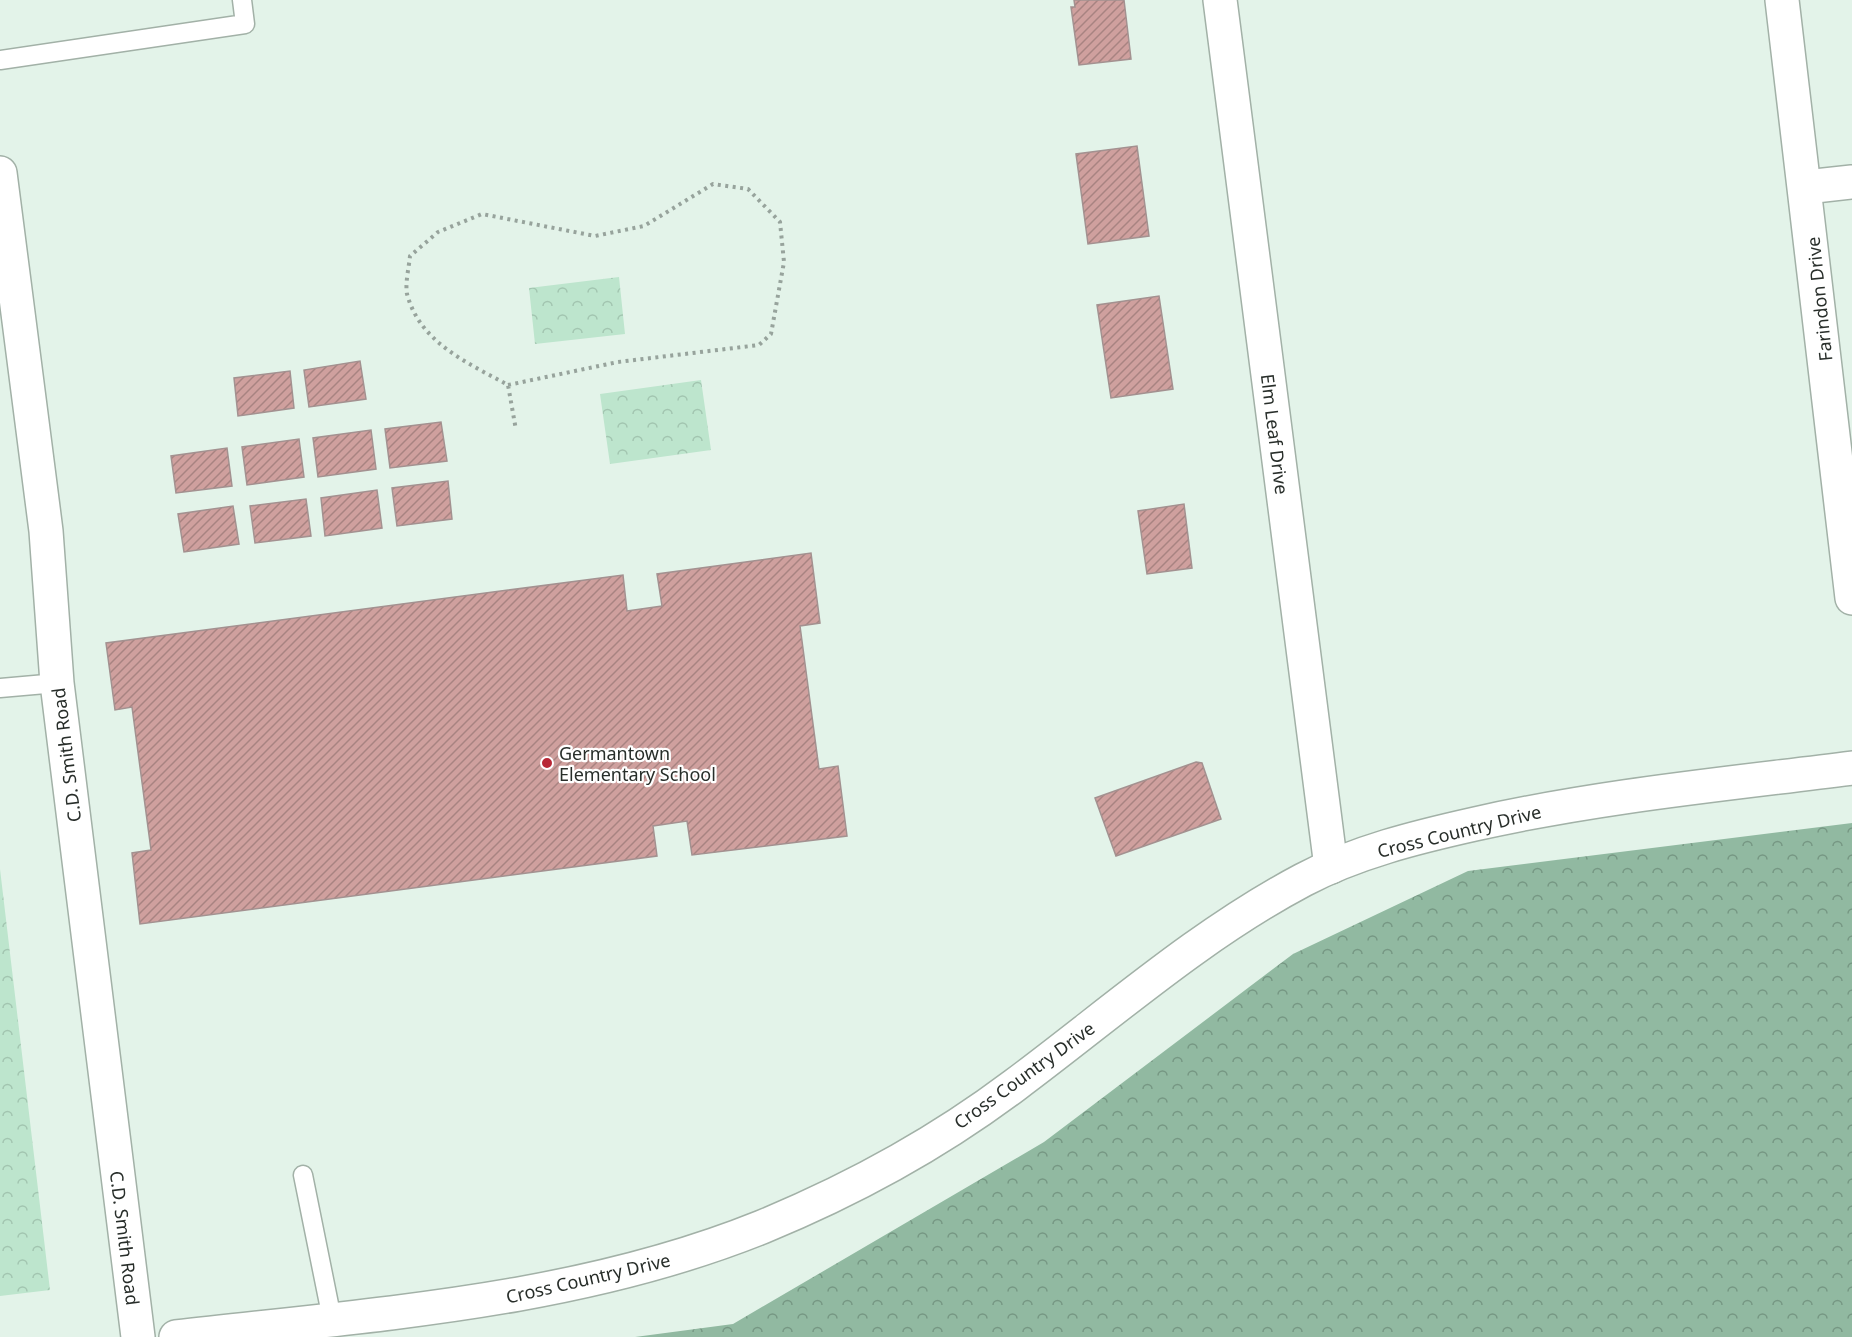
<svg xmlns="http://www.w3.org/2000/svg" width="1852" height="1337" viewBox="0 0 1852 1337" font-family="'Noto Sans',sans-serif">
  <defs>
    <pattern id="forest-crowns" width="20" height="18" patternUnits="userSpaceOnUse" patternTransform="scale(1.5)"><rect width="20" height="18" fill="#91b9a1"/><path d="M2 6a3 3 0 1 1 6 0M12 15a3 3 0 1 1 6 0" fill="none" stroke="#769783"/></pattern>
    <pattern id="park-crowns" width="20" height="18" patternUnits="userSpaceOnUse" patternTransform="scale(1.5)"><rect width="20" height="18" fill="#bde5cd"/><path d="M2 6a3 3 0 1 1 6 0M12 15a3 3 0 1 1 6 0" fill="none" stroke="#a2c5b0"/></pattern>
    <pattern id="building-hatch" width="6" height="6" patternUnits="userSpaceOnUse" patternTransform="scale(1.5)"><rect width="6" height="6" fill="#cfa09e"/><path d="M-1 1l2-2M0 6l6-6M5 7l2-2" fill="none" stroke="#a88381"/></pattern>
  </defs>
  <rect width="100%" height="100%" fill="#e3f3e9"/>
  <path fill="url(#forest-crowns)" d="M 1852,823 L 1852,1337 L 635,1337 L 733,1324 L 1044,1142 L 1293,954 L 1468,871 Z"/>
  <path fill="url(#park-crowns)" d="M 619,277 L 625,334 L 535,344 L 529,288 Z
    M 701,380 L 711,450 L 610,464 L 600,394 Z
    M 0,869 L 50,1290 L 0,1296 Z"/>
  <path fill="url(#building-hatch)" stroke="#a39190" stroke-width="1.5" d="M 1074,0 L 1124,0 L 1131,59 L 1079,65 L 1071,7 L 1075,7 Z
    M 1137,146 L 1149,236 L 1088,244 L 1076,154 Z
    M 1159,296 L 1173,389 L 1111,398 L 1097,305 Z
    M 360,361 L 366,399 L 309,407 L 304,370 Z
    M 290,371 L 294,408 L 238,416 L 234,378 Z
    M 441,422 L 447,461 L 390,468 L 385,429 Z
    M 371,430 L 376,469 L 318,477 L 313,438 Z
    M 299,439 L 304,477 L 247,485 L 242,447 Z
    M 227,448 L 232,486 L 176,493 L 171,456 Z
    M 448,481 L 452,519 L 397,526 L 392,488 Z
    M 377,490 L 382,528 L 325,536 L 321,498 Z
    M 306,499 L 311,536 L 255,543 L 250,506 Z
    M 1184,504 L 1192,568 L 1147,574 L 1138,511 Z
    M 233,506 L 239,544 L 184,552 L 178,514 Z
    M 811,553 L 820,623 L 800,626 L 819,769 L 838,766 L 847,836 L 692,855 L 687,821 L 653,826 L 657,856 L 140,924 L 132,853 L 151,850 L 132,707 L 115,710 L 106,643 L 623,575 L 627,611 L 662,606 L 657,574 Z
    M 1196,762 L 1202,763 L 1221,819 L 1116,856 L 1095,798 Z"/>
  <g fill="none" stroke-linecap="round" stroke-linejoin="round">
    <g stroke="#a2b1a7" stroke-width="21">
      <path id="service" d="M 0,60 L 245,24 L 242,0
        M 0,688 L 57,683
        M 303,1175 L 332,1319"/>
    </g>
    <g stroke="#a2b1a7" stroke-width="36">
      <path id="minor" d="M 1220,0 L 1331,867
        M 0,173 L 46,531 L 57,683 L 138,1337
        M 1806,187 L 1852,182"/>
    </g>
    <g stroke="#a2b1a7" stroke-width="36">
      <path id="tertiary" d="M 1782,0 L 1852,598
        M 176,1337 C 374,1314 576,1302 762,1227 C 852,1190 938,1143 1015,1085 C 1109,1015 1199,935 1303,880 C 1356,852 1417,837 1475,824 C 1599,796 1726,784 1852,768"/>
    </g>
    <path stroke="#97a39c" stroke-width="4" stroke-dasharray="3 4.5" stroke-linecap="butt" d="M 508,385 L 618,362 L 759,345 L 771,334 L 784,262 L 780,222 L 748,189 L 713,184 L 644,226 L 595,236 L 482,214 L 438,232 L 410,256 C 409,267 405,283 407,294 C 420,343 468,363 508,385 L 516,430"/>
    <use href="#service" stroke="#fff" stroke-width="18"/>
    <use href="#minor" stroke="#fff" stroke-width="33"/>
    <use href="#tertiary" stroke="#fff" stroke-width="33"/>
  </g>
  <circle fill="#b82736" stroke="#fff" stroke-width="2" cx="547" cy="763" r="6"/>
  <g text-anchor="middle" dominant-baseline="central" stroke-width="4.5" stroke-linejoin="round" paint-order="stroke">
    <g font-size="18" fill="#282e2a" stroke="#fff">
      <text transform="translate(1819 299) rotate(-96)">Farindon Drive</text>
      <text transform="translate(1275 434) rotate(83)">Elm Leaf Drive</text>
      <text transform="translate(66 755) rotate(-97)">C.D. Smith Road</text>
      <text transform="translate(1459 831) rotate(-14)">Cross Country Drive</text>
      <text transform="translate(1024 1075) rotate(-36)">Cross Country Drive</text>
      <text transform="translate(125 1238) rotate(83)">C.D. Smith Road</text>
      <text transform="translate(588 1278) rotate(-13)">Cross Country Drive</text>
    </g>
    <g font-size="18" fill="#282e2a" stroke="#fff" text-anchor="start">
      <text x="559" y="753">Germantown<tspan x="559" dy="21">Elementary School</tspan></text>
    </g>
  </g>
</svg>
